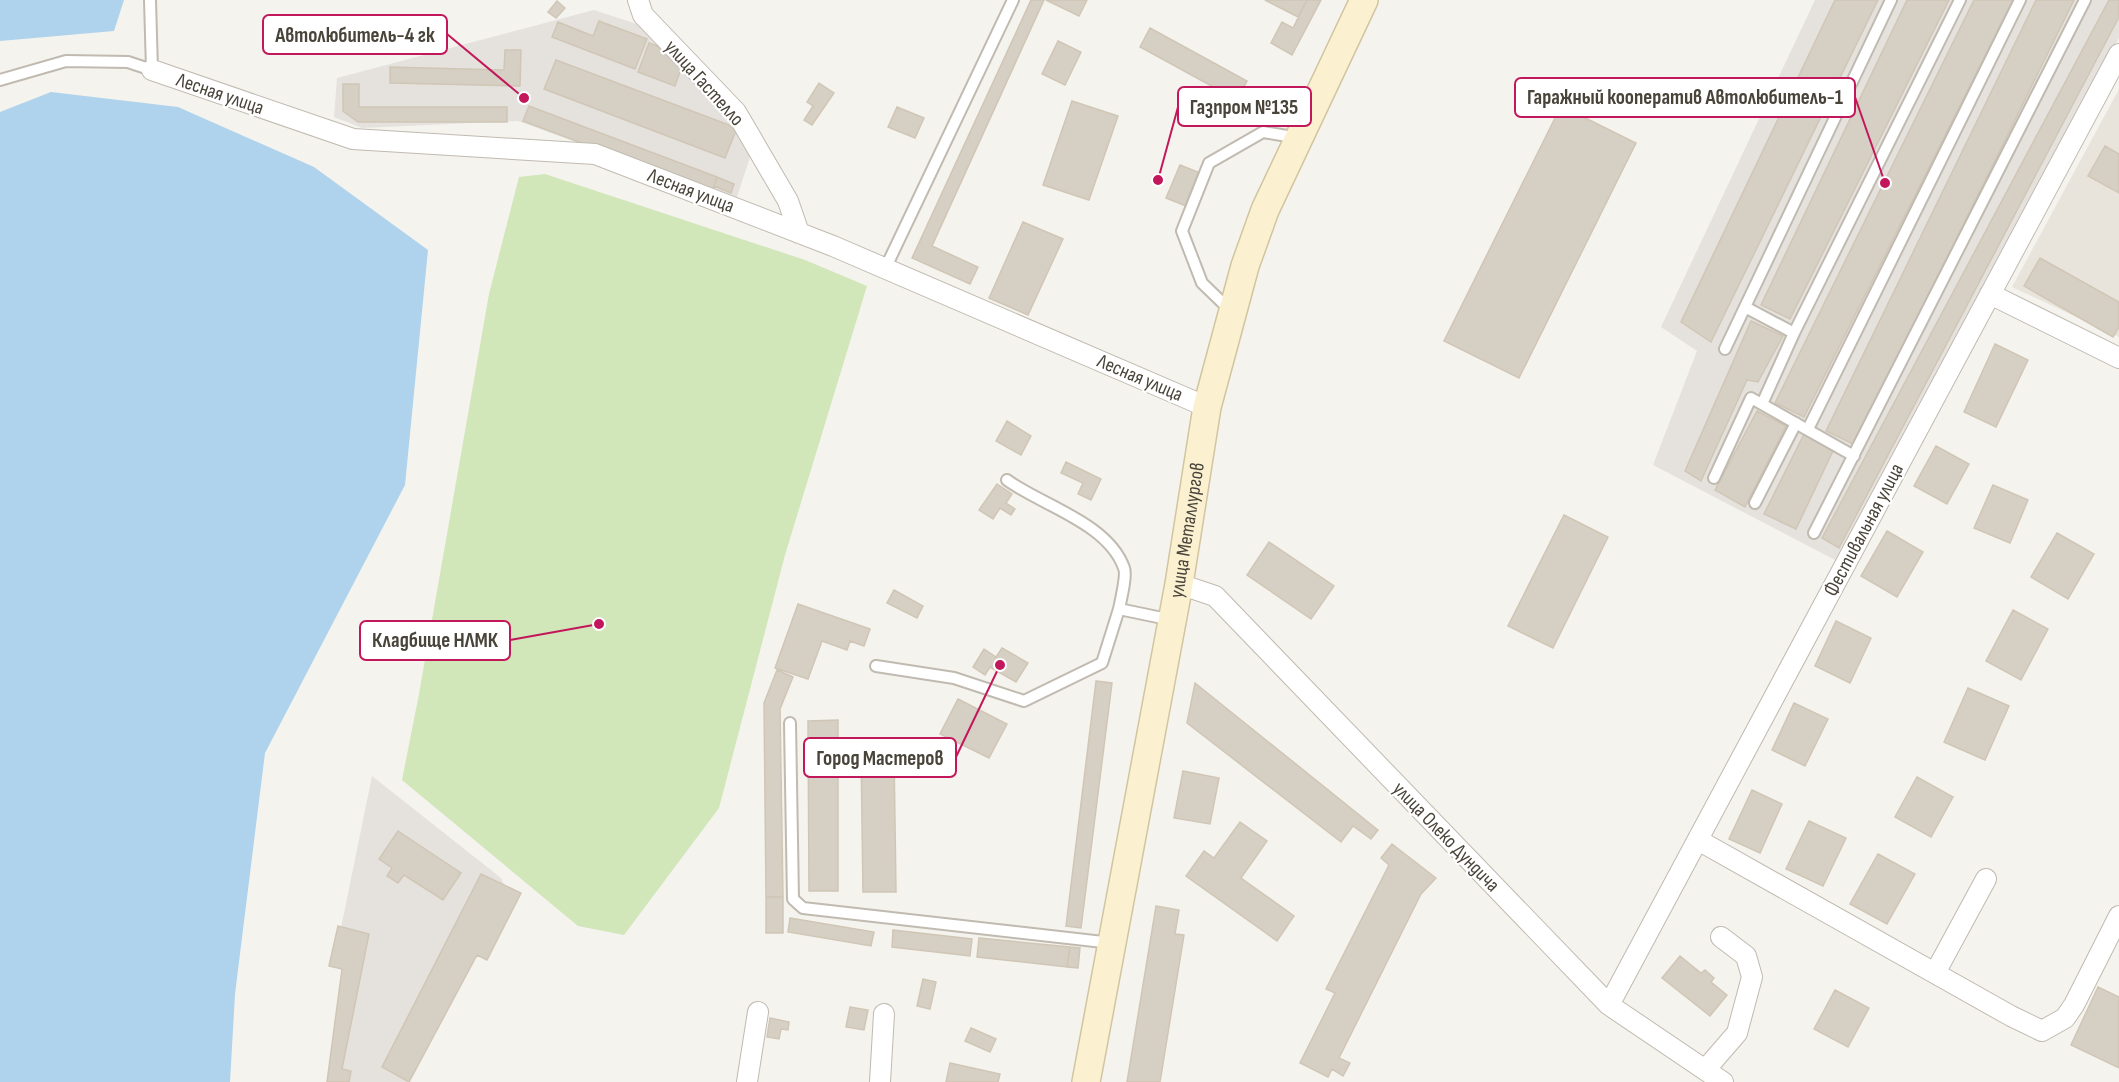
<svg xmlns="http://www.w3.org/2000/svg" width="2119" height="1082" viewBox="0 0 2119 1082" font-family="'Sofia Sans Condensed',sans-serif">
  <rect width="100%" height="100%" fill="#f5f3ed"/>
  <path fill="#e9e4db" d="M 2119,89 L 2119,337 L 2012,287 Z"/>
  <path fill="#e5e2de" d="M 1815,0 L 2119,0 L 2119,38 L 1837,561 L 1653,465 L 1697,351 L 1661,327 Z
    M 594,10 L 649,28 L 737,123 L 751,154 L 736,200 L 518,121 L 362,128 L 334,117 L 337,78 Z
    M 372,776 L 501,878 L 509,896 L 406,1075 L 408,1082 L 333,1082 L 349,967 L 334,962 Z"/>
  <path fill="#d1e6b9" d="M 545,174 L 805,260 L 867,286 L 785,555 L 719,808 L 624,935 L 578,926 L 402,780 L 419,694 L 489,294 L 519,177 Z"/>
  <path fill="#afd3ec" d="M 0,0 L 124,0 L 114,31 L 0,41 Z
    M 51,92 L 178,107 L 314,167 L 428,250 L 405,485 L 265,753 L 235,994 L 230,1082 L 0,1082 L 0,112 Z"/>
  <path fill="#d6cfc3" stroke="#d0c6b6" stroke-width="1.5" d="M 1031,0 L 1044,0 L 932,246 L 978,267 L 970,284 L 912,258 Z
    M 1046,0 L 1087,0 L 1079,16 Z
    M 1265,0 L 1307,0 L 1298,17 Z
    M 1307,0 L 1321,0 L 1292,55 L 1271,43 L 1282,22 L 1293,28 Z
    M 1835,0 L 1878,0 L 1711,342 L 1681,322 Z
    M 1907,0 L 1949,0 L 1790,319 L 1761,305 Z
    M 1974,0 L 2013,0 L 1804,417 L 1775,403 Z
    M 2036,0 L 2074,0 L 1855,445 L 1826,431 Z
    M 2109,0 L 2119,0 L 2119,17 L 1839,548 L 1822,538 Z
    M 557,1 L 565,8 L 556,18 L 548,12 Z
    M 599,21 L 647,39 L 635,69 L 552,37 L 558,22 L 593,36 Z
    M 1150,28 L 1247,81 L 1237,100 L 1140,47 Z
    M 1058,41 L 1081,52 L 1065,85 L 1042,74 Z
    M 649,43 L 663,48 L 681,69 L 675,86 L 638,72 Z
    M 505,50 L 521,50 L 520,86 L 390,83 L 390,67 L 504,70 Z
    M 556,60 L 737,128 L 725,158 L 544,89 Z
    M 819,83 L 834,93 L 812,125 L 804,120 L 813,106 L 807,102 Z
    M 343,84 L 359,84 L 359,107 L 507,107 L 507,122 L 358,122 L 343,111 Z
    M 1072,101 L 1118,116 L 1089,200 L 1043,185 Z
    M 529,106 L 717,177 L 712,192 L 523,121 Z
    M 1561,106 L 1636,143 L 1519,378 L 1444,341 Z
    M 897,107 L 924,118 L 915,138 L 888,127 Z
    M 2105,146 L 2119,154 L 2119,193 L 2088,176 Z
    M 1180,165 L 1200,173 L 1186,206 L 1166,198 Z
    M 717,177 L 734,184 L 731,193 L 714,186 Z
    M 1023,222 L 1063,239 L 1028,315 L 989,298 Z
    M 2040,258 L 2119,302 L 2119,327 L 2113,337 L 2024,286 Z
    M 1751,321 L 1783,336 L 1758,382 L 1747,380 L 1701,481 L 1685,471 Z
    M 1995,344 L 2028,360 L 1996,427 L 1964,412 Z
    M 1757,411 L 1786,426 L 1745,507 L 1715,490 Z
    M 1007,421 L 1031,436 L 1021,455 L 996,441 Z
    M 1804,434 L 1833,451 L 1796,529 L 1764,514 Z
    M 1936,446 L 1969,464 L 1947,504 L 1914,486 Z
    M 1066,462 L 1101,479 L 1091,500 L 1078,494 L 1083,483 L 1061,473 Z
    M 997,484 L 1012,494 L 1006,503 L 1015,509 L 1011,515 L 1000,508 L 993,519 L 979,510 Z
    M 1993,485 L 2028,500 L 2010,543 L 1974,528 Z
    M 1564,515 L 1608,537 L 1553,648 L 1508,626 Z
    M 1887,531 L 1923,552 L 1897,597 L 1861,576 Z
    M 2057,533 L 2094,554 L 2068,599 L 2031,577 Z
    M 1269,542 L 1334,586 L 1311,619 L 1247,575 Z
    M 894,590 L 923,606 L 917,618 L 887,603 Z
    M 798,604 L 870,629 L 864,646 L 850,641 L 847,650 L 822,641 L 808,679 L 775,668 Z
    M 2013,610 L 2048,629 L 2021,680 L 1986,661 Z
    M 1836,621 L 1871,638 L 1850,683 L 1815,666 Z
    M 1002,648 L 1028,663 L 1016,682 L 990,667 L 985,675 L 973,667 L 984,649 L 996,657 Z
    M 777,670 L 793,677 L 780,709 L 783,897 L 766,897 L 764,703 Z
    M 1096,681 L 1112,683 L 1081,928 L 1066,926 Z
    M 1195,683 L 1378,830 L 1371,839 L 1353,826 L 1341,842 L 1187,723 Z
    M 1968,688 L 2009,706 L 1985,760 L 1944,742 Z
    M 958,699 L 1007,724 L 989,758 L 940,734 Z
    M 1794,703 L 1828,719 L 1805,766 L 1772,750 Z
    M 838,720 L 838,891 L 809,891 L 808,721 Z
    M 861,752 L 894,752 L 896,892 L 863,892 Z
    M 1183,771 L 1219,778 L 1210,824 L 1174,818 Z
    M 1917,777 L 1953,797 L 1931,837 L 1895,817 Z
    M 1752,790 L 1782,804 L 1760,853 L 1729,839 Z
    M 1809,821 L 1846,838 L 1823,886 L 1786,869 Z
    M 1240,822 L 1267,841 L 1241,878 L 1294,916 L 1277,941 L 1186,876 L 1204,851 L 1214,858 Z
    M 398,831 L 461,873 L 443,900 L 404,875 L 398,883 L 387,876 L 392,868 L 379,859 Z
    M 1392,844 L 1436,878 L 1421,894 L 1339,1058 L 1350,1063 L 1343,1076 L 1332,1069 L 1328,1077 L 1300,1063 L 1335,993 L 1326,989 L 1389,865 L 1381,858 Z
    M 1878,854 L 1915,874 L 1887,924 L 1850,904 Z
    M 481,874 L 521,893 L 487,960 L 477,955 L 409,1082 L 382,1067 Z
    M 766,897 L 783,897 L 783,933 L 766,933 Z
    M 1156,906 L 1179,910 L 1175,934 L 1184,935 L 1160,1082 L 1127,1082 Z
    M 790,918 L 874,932 L 871,946 L 788,932 Z
    M 338,926 L 369,934 L 342,1069 L 351,1071 L 349,1082 L 327,1082 L 342,969 L 329,966 Z
    M 893,930 L 972,939 L 970,956 L 892,947 Z
    M 979,938 L 1070,947 L 1067,967 L 977,957 Z
    M 1070,947 L 1080,948 L 1078,968 L 1067,967 Z
    M 1680,956 L 1701,973 L 1705,970 L 1714,978 L 1711,982 L 1727,995 L 1710,1016 L 1662,978 Z
    M 923,979 L 936,982 L 930,1009 L 917,1006 Z
    M 2098,987 L 2119,997 L 2119,1068 L 2071,1045 Z
    M 1835,990 L 1869,1008 L 1848,1047 L 1814,1029 Z
    M 850,1007 L 868,1010 L 864,1030 L 846,1027 Z
    M 770,1018 L 789,1022 L 788,1030 L 781,1029 L 779,1039 L 767,1037 Z
    M 971,1028 L 996,1039 L 990,1052 L 965,1041 Z
    M 950,1063 L 1000,1074 L 998,1082 L 946,1082 Z"/>
  <g fill="none" stroke-linecap="round" stroke-linejoin="round">
    <g stroke="#c0bab0" stroke-width="14">
      <path id="service" d="M 0,80 L 66,61 L 128,62 L 152,70 L 150,0
        M 885,269 L 1013,0
        M 1745,307 L 1794,333
        M 1230,310 L 1202,283 L 1182,231 L 1209,163 L 1263,132 L 1299,138
        M 1725,349 L 1891,0
        M 1762,404 L 1794,333 L 1960,0
        M 1808,429 L 2020,0
        M 1714,478 L 1751,398 L 1854,456
        M 1007,480 C 1043,506 1108,523 1124,568 C 1127,575 1121,599 1119,609
        M 1755,503 L 1796,423
        M 1814,533 L 2085,0
        M 876,666 L 954,678 L 1024,701 L 1102,663 L 1119,609 L 1172,620
        M 790,723 L 793,899 L 803,908 L 1112,943"/>
    </g>
    <g stroke="#c0bab0" stroke-width="22">
      <path id="minor" d="M 638,0 L 643,15 L 736,112 L 788,201 L 799,233
        M 152,70 L 353,139 L 595,154 L 833,246 L 1207,407
        M 1990,294 L 2119,358
        M 1179,584 L 1215,596 L 1609,1005 L 1723,1082
        M 1698,840 L 2011,1016 L 2042,1031 L 2065,1018 L 2074,1005 L 2119,916
        M 1935,973 L 1986,879
        M 1609,1005 L 2119,54
        M 1705,1070 L 1737,1033 L 1752,977 L 1746,956 L 1721,937
        M 747,1082 L 758,1012
        M 880,1082 L 884,1014"/>
    </g>
    <g stroke="#d1c5a0" stroke-width="30">
      <g id="secondary">
        <path id="s1" d="M 1086,1082 L 1179,584 L 1207,407 L 1245,266 L 1265,210 L 1364,0"/>
      </g>
    </g>
    <use href="#service" stroke="#fff" stroke-width="10"/>
    <use href="#minor" stroke="#fff" stroke-width="20"/>
    <use href="#secondary" stroke="#fbf1d1" stroke-width="27"/>
  </g>
  <g text-anchor="middle" dominant-baseline="central" stroke-width="4.5" stroke-linejoin="round" paint-order="stroke">
    <g font-size="20" fill="#49443a" stroke="#fff">
      <text transform="translate(704 83) rotate(48)">улица Гастелло</text>
      <text transform="translate(220 94) rotate(19)">Лесная улица</text>
      <text transform="translate(691 191) rotate(21)">Лесная улица</text>
      <text transform="translate(1140 378) rotate(23)">Лесная улица</text>
      <text stroke="none"><textPath href="#s1" startOffset="561">улица Металлургов</textPath></text>
      <text transform="translate(1864 530) rotate(-62)">Фестивальная улица</text>
      <text transform="translate(1446 837) rotate(46)">улица Олеко Дундича</text>
    </g>
  </g>
  <path fill="none" stroke="#c2185b" stroke-width="2" d="M524 98L447 34M1885 183L1855 97M1158 180L1178 107M599 624L510 640M1000 665L956 757"/>
  <g fill="#c2185b" stroke="#fff" stroke-width="2">
    <circle cx="524" cy="98" r="6"/>
    <circle cx="1885" cy="183" r="6"/>
    <circle cx="1158" cy="180" r="6"/>
    <circle cx="599" cy="624" r="6"/>
    <circle cx="1000" cy="665" r="6"/>
  </g>
  <g fill="#fff" stroke="#c2185b" stroke-width="2">
    <rect x="263" y="15" width="184" height="39" rx="6"/>
    <rect x="1515" y="78" width="340" height="39" rx="6"/>
    <rect x="1178" y="87" width="133" height="39" rx="6"/>
    <rect x="360" y="621" width="150" height="39" rx="6"/>
    <rect x="804" y="738" width="152" height="39" rx="6"/>
  </g>
  <g font-size="21" text-anchor="middle" font-weight="bold" fill="#49443a">
    <text x="355" y="42">Автолюбитель-4 гк</text>
    <text x="1685" y="104">Гаражный кооператив Автолюбитель-1</text>
    <text x="1244" y="114">Газпром №135</text>
    <text x="435" y="647">Кладбище НЛМК</text>
    <text x="880" y="765">Город Мастеров</text>
  </g>
</svg>
